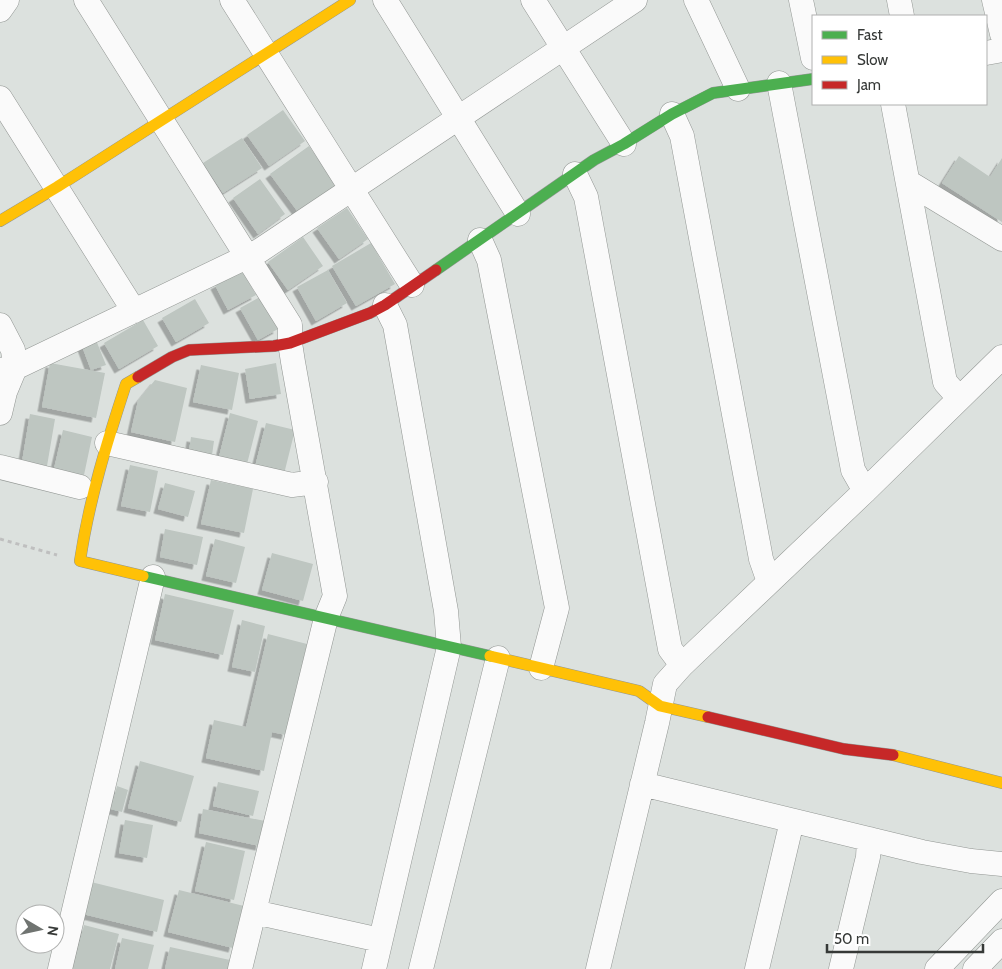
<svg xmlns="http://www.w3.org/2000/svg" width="1002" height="969" viewBox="0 0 1002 969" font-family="Cabin,sans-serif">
  <defs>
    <filter id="shadow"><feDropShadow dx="-4.5" dy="4.5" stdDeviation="0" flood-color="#0004"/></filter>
  </defs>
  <rect width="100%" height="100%" fill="#dce1de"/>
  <path fill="#bec6c1" filter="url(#shadow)" d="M 283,110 L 305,141 L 269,166 L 247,135 Z
    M 242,138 L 262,168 L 223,193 L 203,163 Z
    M 309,146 L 336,185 L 298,212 L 270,174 Z
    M 959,156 L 990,177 L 1002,158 L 1002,222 L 942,183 Z
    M 260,179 L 285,214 L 258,234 L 233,198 Z
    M 347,208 L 368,239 L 339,259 L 317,228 Z
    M 303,237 L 323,266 L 288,290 L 268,262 Z
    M 371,243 L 395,284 L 356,306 L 332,266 Z
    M 243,270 L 256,295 L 228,310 L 215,285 Z
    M 328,270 L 347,303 L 316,321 L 297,287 Z
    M 260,297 L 278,329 L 258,340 L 240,308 Z
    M 195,299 L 209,323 L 176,342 L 162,318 Z
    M 143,320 L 158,346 L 119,369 L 104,343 Z
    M 96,340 L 106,365 L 91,370 L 82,346 Z
    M 50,363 L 105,373 L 96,418 L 42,407 Z
    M 276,363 L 281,394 L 250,399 L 245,369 Z
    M 201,365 L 239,373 L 232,410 L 193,402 Z
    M 155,380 L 187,388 L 175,442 L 131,432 L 138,401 Z
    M 230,413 L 258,421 L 247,464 L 219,457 Z
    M 30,414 L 55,419 L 47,466 L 22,462 Z
    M 266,423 L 295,430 L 284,474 L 255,467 Z
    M 63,430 L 92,437 L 84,475 L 54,469 Z
    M 191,437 L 214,441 L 212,455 L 189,452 Z
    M 130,465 L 158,471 L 150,512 L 121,506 Z
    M 211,480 L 253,489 L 244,533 L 201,524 Z
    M 165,483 L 195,491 L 188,517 L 158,509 Z
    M 165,529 L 203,537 L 197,565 L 160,557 Z
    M 215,539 L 245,547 L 236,583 L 206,576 Z
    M 272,553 L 313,564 L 303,601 L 262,590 Z
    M 165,594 L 234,610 L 223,655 L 155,640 Z
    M 242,620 L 265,626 L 255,672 L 232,667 Z
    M 268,634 L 307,644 L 286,735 L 272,732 L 264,771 L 206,758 L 214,720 L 246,727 Z
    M 140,761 L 194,776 L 181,822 L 128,808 Z
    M 218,782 L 259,791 L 253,816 L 213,806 Z
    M 117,786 L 128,790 L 122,812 L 111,809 Z
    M 203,809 L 265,821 L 260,846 L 199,833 Z
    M 125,820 L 153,825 L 147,858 L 119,853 Z
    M 206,842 L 245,851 L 234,900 L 195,891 Z
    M 91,882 L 164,900 L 157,932 L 83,914 Z
    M 179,890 L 244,906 L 233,948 L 168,932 Z
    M 84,925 L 119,934 L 110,969 L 73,969 Z
    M 122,938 L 154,945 L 148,969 L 115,969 Z
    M 170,947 L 230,960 L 228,969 L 165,969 Z"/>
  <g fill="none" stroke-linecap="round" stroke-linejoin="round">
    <g stroke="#929693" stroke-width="25">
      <path id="street" d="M 86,0 L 290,325 L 290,343 L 293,362 L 335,596 L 326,618 L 240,969
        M 232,0 L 412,285
        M 385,0 L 518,214
        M 533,0 L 624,144
        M 696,0 L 738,89
        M 801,0 L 813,58
        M 899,0 L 902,16
        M 994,0 L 1002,34
        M 0,10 L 7,0
        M 986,53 L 1002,50
        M 779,83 L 853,470 L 865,491
        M 0,98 L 134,311
        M 893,104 L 945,382 L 959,398
        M 672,114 L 682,136 L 761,559 L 769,582
        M 575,174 L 586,197 L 670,649 L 682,665
        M 908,182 L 1002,239
        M 480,240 L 489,260 L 557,608 L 541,668
        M 0,325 L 13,350 L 15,368 L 5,392 L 0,413
        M 0,370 L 15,368 L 259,251 L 635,0
        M 107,443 L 292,485 L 316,482
        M 0,467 L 80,487
        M 642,784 L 922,852 L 971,861 L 1002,864
        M 254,912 L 380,940
        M 60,969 L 153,577
        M 374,969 L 449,647 L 446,611 L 395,325 L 385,305
        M 421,969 L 498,658
        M 598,969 L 657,723 L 665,684 L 682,665 L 865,491 L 1002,357
        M 757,969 L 792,821
        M 841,969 L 868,857 L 869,839
        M 937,969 L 1002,901
        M 975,969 L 1002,941"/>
    </g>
    <g stroke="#929693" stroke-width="12">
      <path id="fast" d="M 436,270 L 594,160 L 624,144 L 672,114 L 713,93 L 813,79
        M 143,576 L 490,656"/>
    </g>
    <g stroke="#929693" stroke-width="12">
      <path id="slow" d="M 0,221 L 57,187 L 350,0
        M 138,377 L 126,384 C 107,442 89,500 80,561 L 143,576
        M 490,656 L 639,691 L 660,706 L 708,717
        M 893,755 L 1002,783"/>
    </g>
    <g stroke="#929693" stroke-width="12">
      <path id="jam" d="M 138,377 L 172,357 L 189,350 L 274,346 L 290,343 L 370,313 L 385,305 L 436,270
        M 708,717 L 844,749 L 893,755"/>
    </g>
    <path stroke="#bfbfbf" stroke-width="3" stroke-dasharray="4 4" stroke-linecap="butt" d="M 0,539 L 57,555"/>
    <use href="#street" stroke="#fafafa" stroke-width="24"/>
    <use href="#fast" stroke="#4caf50" stroke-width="11"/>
    <use href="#slow" stroke="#ffc107" stroke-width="11"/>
    <use href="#jam" stroke="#c62828" stroke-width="11"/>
  </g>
  <rect x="812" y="15" width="175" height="90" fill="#ffffff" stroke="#afb0af"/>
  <rect x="822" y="31" width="25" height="8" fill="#4caf50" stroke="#afb0af"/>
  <text x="857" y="40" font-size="15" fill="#363937">Fast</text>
  <rect x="822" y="56" width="25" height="8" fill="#ffc107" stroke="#afb0af"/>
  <text x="857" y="65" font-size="15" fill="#363937">Slow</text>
  <rect x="822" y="81" width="25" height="8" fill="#c62828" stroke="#afb0af"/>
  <text x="857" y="90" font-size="15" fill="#363937">Jam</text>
  <g transform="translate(40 929) rotate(99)"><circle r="24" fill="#ffffff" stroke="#afb0af"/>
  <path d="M0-4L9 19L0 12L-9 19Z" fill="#707471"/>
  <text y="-8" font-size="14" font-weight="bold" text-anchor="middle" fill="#363937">N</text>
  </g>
  <path d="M827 944v8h156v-8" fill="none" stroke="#363937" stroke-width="2.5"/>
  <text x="834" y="944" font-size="15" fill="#363937" stroke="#ffffff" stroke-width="4" paint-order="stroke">50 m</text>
</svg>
